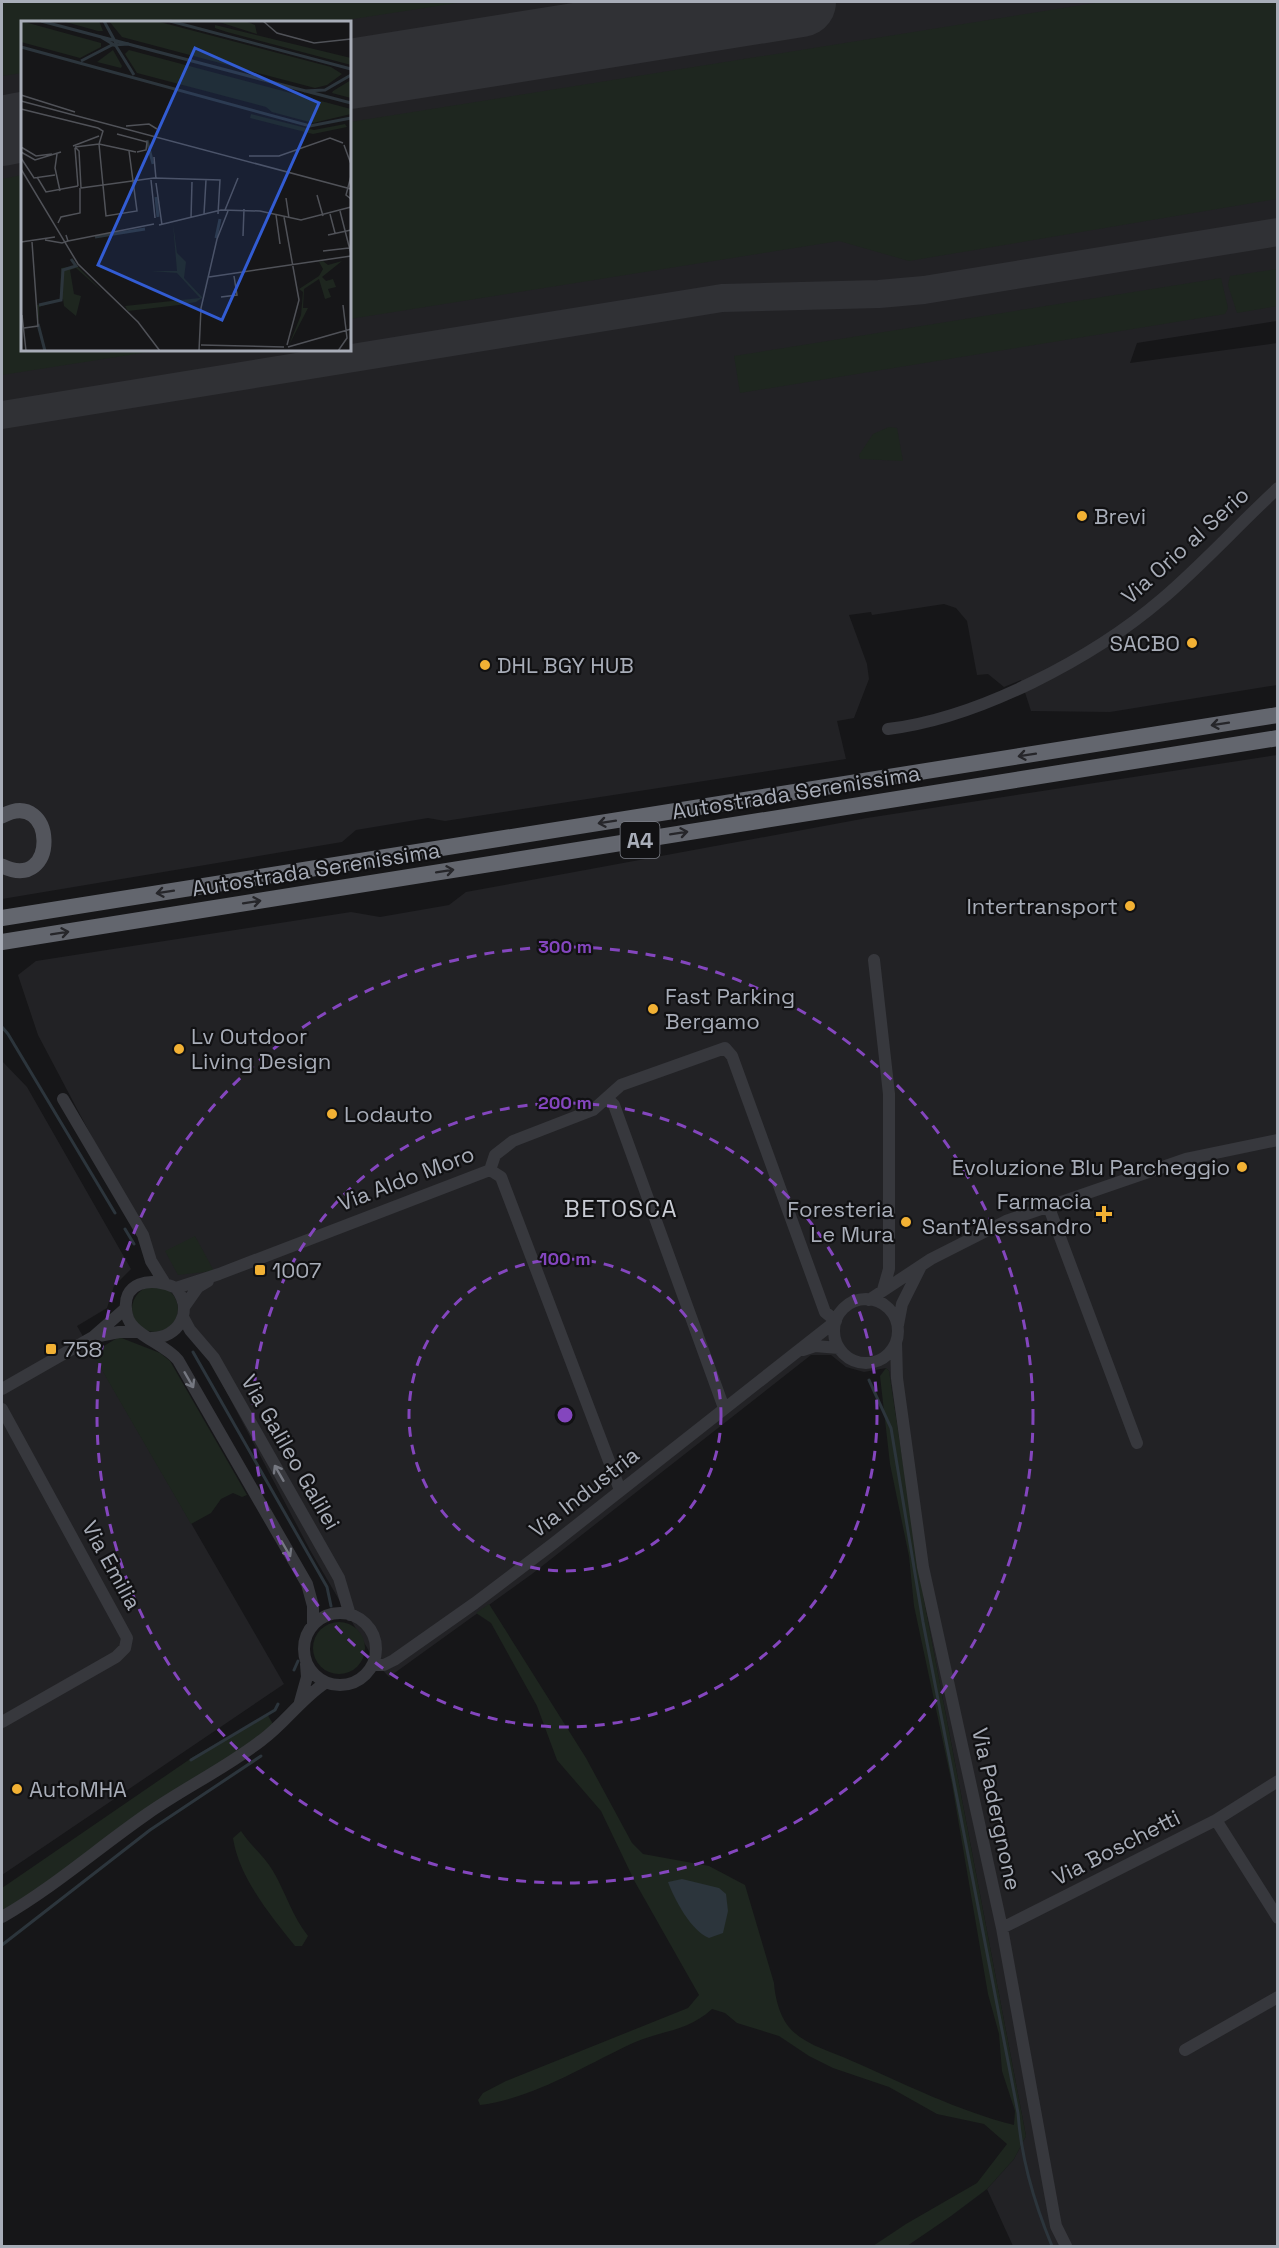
<svg xmlns="http://www.w3.org/2000/svg" width="1279" height="2248" viewBox="0 0 1279 2248" font-family="'Space Grotesk',sans-serif">
  <rect width="100%" height="100%" fill="#161618"/>
  <path fill="#222225" fill-rule="evenodd" d="M 2,2 L 1277,2 L 1277,321 L 1137,343 L 1130,363 L 1277,343 L 1277,685 L 1110,712 L 1031,711 L 1021,680 L 1004,687 L 988,674 L 977,675 L 967,621 L 956,608 L 944,604 L 872,615 L 871,612 L 849,615 L 867,664 L 869,679 L 854,718 L 837,721 L 846,759 L 445,821 L 428,818 L 356,830 L 342,842 L 2,899 ZM 22,22 L 350,22 L 350,350 L 22,350 Z
    M 1277,755 L 1277,2246 L 1013,2246 L 987,2189 L 1014,2159 L 1026,2136 L 924,1600 L 889,1371 L 886,1368 L 864,1372 L 846,1367 L 831,1355 L 811,1355 L 532,1574 L 389,1677 L 376,1663 L 310,1550 L 38,1035 L 18,975 L 36,961 L 351,912 L 380,917 L 449,905 L 466,892 L 867,818 Z
    M 2,1061 L 27,1087 L 131,1269 L 114,1286 L 107,1308 L 77,1326 L 284,1684 L 2,1875 Z"/>
  <path fill="#1e261f" d="M 2,2 L 463,2 L 334,22 L 22,22 L 22,73 L 2,76 Z
    M 1101,2 L 1277,2 L 1277,199 L 909,261 L 839,241 L 350,319 L 350,122 Z
    M 22,175 L 22,350 L 161,350 L 2,375 L 2,179 Z
    M 1277,269 L 1277,306 L 1237,313 L 1228,285 L 1230,276 Z
    M 1221,278 L 1228,308 L 1225,314 L 740,393 L 734,356 Z
    M 889,427 L 897,428 L 903,461 L 860,459 L 859,455 L 873,434 Z
    M 195,1236 L 214,1271 L 178,1275 L 165,1251 Z
    M132 1309a23 23 0 1 1 46 0a23 23 0 1 1-46 0Z
    M 119,1337 L 160,1353 L 170,1361 L 247,1495 L 242,1497 L 233,1493 L 221,1499 L 211,1513 L 191,1524 L 92,1353 Z
    M 886,1368 L 889,1371 L 924,1600 L 1026,2136 L 1014,2159 L 987,2189 L 951,2216 L 907,2246 L 873,2246 L 906,2224 L 977,2183 L 1007,2144 L 984,2124 L 937,2114 L 889,2087 L 833,2068 L 809,2056 L 779,2036 L 737,2023 L 725,2013 L 712,2009 C 687,2032 662,2030 633,2043 C 585,2065 535,2098 480,2105 L 478,2100 L 483,2093 L 506,2081 L 688,2008 L 699,1995 L 635,1882 L 601,1811 L 557,1760 L 537,1706 L 491,1623 L 476,1613 L 489,1604 L 586,1758 L 632,1843 L 643,1854 L 709,1866 L 745,1885 L 774,1983 C 775,1997 779,2014 788,2026 C 803,2045 831,2051 852,2061 C 905,2084 958,2111 1014,2125 L 1015,2111 L 1002,2071 L 999,2034 L 988,1994 L 952,1784 L 914,1606 L 909,1556 L 890,1464 L 880,1376 Z
    M313 1648a26 26 0 1 1 52 0a26 26 0 1 1-52 0Z
    M 267,1714 L 273,1724 L 245,1747 L 2,1913 L 2,1888 L 193,1757 Z
    M 241,1831 C 250,1845 264,1856 273,1871 C 286,1893 292,1916 308,1936 L 302,1946 L 295,1946 C 271,1916 239,1878 233,1838 Z"/>
  <path fill="#2c353c" d="M 682,1879 L 719,1888 L 726,1894 L 728,1911 L 723,1933 L 709,1938 C 692,1932 674,1899 668,1882 Z"/>
  <g fill="none" stroke-linecap="round" stroke-linejoin="round">
    <path stroke="#2c353c" stroke-width="3" d="M 2,1027 L 8,1034 L 115,1213
      M 125,1229 L 134,1244
      M 193,1352 L 327,1587 L 331,1606
      M 869,1380 L 891,1428 L 923,1622 L 1018,2113 C 1021,2158 1035,2205 1052,2246
      M 294,1670 L 298,1661
      M 191,1760 L 275,1710 L 278,1704
      M 2,1945 L 150,1830 L 261,1756"/>
    <path stroke="#303135" stroke-width="28" d="M 2,415 L 722,298 L 879,294 L 924,290 L 1278,232"/>
    <path stroke="#303135" stroke-width="70" d="M 350,74 L 801,2
      M 2,131 L 22,127"/>
    <path stroke="#37383d" stroke-width="12" d="M 888,729 C 979,718 1093,658 1162,599 C 1203,564 1239,524 1278,488
      M 874,960 L 889,1094 L 889,1269 L 883,1290
      M 607,1098 L 614,1105 L 724,1408
      M 63,1099 L 143,1235 L 151,1261 L 164,1282
      M 490,1170 L 495,1155 L 513,1141 L 593,1110 L 621,1085 L 725,1048 L 732,1056 L 825,1312 L 836,1321
      M 490,1170 L 501,1177 L 620,1490
      M 1048,1205 L 1137,1443
      M 176,1288 L 219,1274 L 490,1170
      M834 1331a32 32 0 1 1 64 0a32 32 0 1 1-64 0Z
      M 869,1300 L 931,1259 L 1006,1221 L 1186,1159 L 1278,1140
      M 184,1307 L 198,1287 L 208,1281
      M 183,1317 L 190,1330 L 214,1358 L 339,1578 L 350,1615
      M 898,1325 L 902,1304 L 921,1266
      M 94,1337 L 119,1332 L 138,1332
      M 151,1338 C 179,1338 194,1311 176,1288 C 152,1276 119,1281 127,1315 C 131,1335 164,1343 178,1360 L 307,1584 L 313,1606 L 313,1625
      M 896,1342 L 897,1378 L 923,1567 L 1002,1928 L 1056,2226 L 1066,2246
      M 803,1350 L 815,1346 L 839,1348
      M 2,1389 L 93,1337 L 126,1308
      M 2,1409 L 127,1638 L 125,1648 L 116,1657 L 2,1722
      M304 1649a36 36 0 1 1 72 0a36 36 0 1 1-72 0Z
      M 373,1665 L 384,1665 L 394,1660 L 475,1603 L 554,1543 L 836,1321
      M 300,1702 L 307,1677 L 306,1664
      M 1216,1820 L 1278,1918
      M 2,1917 C 54,1887 98,1848 147,1814 C 184,1788 226,1768 262,1740 C 285,1723 301,1699 325,1683
      M 1002,1928 L 1216,1820 L 1278,1781
      M 1185,2050 L 1278,1997"/>
    <path stroke="#53555c" stroke-width="15" d="M 2,816 C 56,786 60,894 2,866"/>
    <path stroke="#63666e" stroke-width="16" d="M 2,918 L 1278,715
      M 2,942 L 1278,738"/>
  </g>
  <defs><path id="oneway-shaft" d="M-6 0H5M1.5-3L5.5 0L1.5 3" fill="none" stroke-width="1.6" stroke-linecap="round" stroke-linejoin="round" transform="scale(1.5)"/></defs>
  <g stroke="#26262a">
    <use href="#oneway-shaft" transform="translate(1220 724) rotate(171)"/>
    <use href="#oneway-shaft" transform="translate(1027 755) rotate(171)"/>
    <use href="#oneway-shaft" transform="translate(607 822) rotate(171)"/>
    <use href="#oneway-shaft" transform="translate(679 833) rotate(-9)"/>
    <use href="#oneway-shaft" transform="translate(445 871) rotate(-9)"/>
    <use href="#oneway-shaft" transform="translate(165 892) rotate(171)"/>
    <use href="#oneway-shaft" transform="translate(252 902) rotate(-9)"/>
    <use href="#oneway-shaft" transform="translate(60 933) rotate(-9)"/>
  </g>
  <g stroke="#757881">
    <use href="#oneway-shaft" transform="translate(189 1380) rotate(60)"/>
    <use href="#oneway-shaft" transform="translate(279 1473) rotate(-120)"/>
    <use href="#oneway-shaft" transform="translate(286 1549) rotate(60)"/>
  </g>
  <g fill="none" stroke="#8446be" stroke-width="3" stroke-dasharray="10 8">
    <circle cx="565" cy="1415" r="156"/>
    <circle cx="565" cy="1415" r="312"/>
    <circle cx="565" cy="1415" r="468"/>
  </g>
  <g fill="#f2b134" stroke="#111113" stroke-width="2">
    <circle cx="1082" cy="516" r="6"/>
    <circle cx="1192" cy="643" r="6"/>
    <circle cx="485" cy="665" r="6"/>
    <circle cx="1130" cy="906" r="6"/>
    <circle cx="653" cy="1009" r="6"/>
    <circle cx="179" cy="1049" r="6"/>
    <circle cx="332" cy="1114" r="6"/>
    <circle cx="1242" cy="1167" r="6"/>
    <path d="M1101 1205h6v6h6v6h-6v6h-6v-6h-6v-6h6z"/>
    <circle cx="906" cy="1222" r="6"/>
    <rect x="254" y="1264" width="12" height="12" rx="3"/>
    <rect x="45" y="1343" width="12" height="12" rx="3"/>
    <circle cx="17" cy="1789" r="6"/>
  </g>
  <g text-anchor="middle" dominant-baseline="central" stroke-width="4.5" stroke-linejoin="round" paint-order="stroke">
    <rect fill="#111113" stroke="#7b7e86" stroke-width="1.5" x="620.5" y="822" width="39" height="36" rx="4.5"/>
    <g font-size="21" font-weight="bold" fill="#a8adb8">
      <text x="640" y="840">A4</text>
    </g>
    <g font-size="22" fill="#a8adb8" stroke="#111113" text-anchor="start">
      <text x="1094" y="516">Brevi</text>
      <text x="1180" y="643" text-anchor="end">SACBO</text>
      <text x="497" y="665">DHL BGY HUB</text>
      <text x="1118" y="906" text-anchor="end">Intertransport</text>
      <text x="665" y="996">Fast Parking<tspan x="665" dy="25">Bergamo</tspan></text>
      <text x="191" y="1036">Lv Outdoor<tspan x="191" dy="25">Living Design</tspan></text>
      <text x="344" y="1114">Lodauto</text>
      <text x="1230" y="1167" text-anchor="end">Evoluzione Blu Parcheggio</text>
      <text x="1092" y="1201" text-anchor="end">Farmacia<tspan x="1092" dy="25">Sant'Alessandro</tspan></text>
      <text x="894" y="1209" text-anchor="end">Foresteria<tspan x="894" dy="25">Le Mura</tspan></text>
      <text x="272" y="1270">1007</text>
      <text x="63" y="1349">758</text>
      <text x="29" y="1789">AutoMHA</text>
    </g>
    <g font-size="22" fill="#a8adb8" stroke="#111113">
      <text transform="translate(1185 545) rotate(-42)">Via Orio al Serio</text>
      <text transform="translate(796 792) rotate(-9)">Autostrada Serenissima</text>
      <text transform="translate(316 869) rotate(-9)">Autostrada Serenissima</text>
      <text transform="translate(406 1178) rotate(-21)">Via Aldo Moro</text>
      <text transform="translate(291 1452) rotate(60)">Via Galileo Galilei</text>
      <text transform="translate(584 1492) rotate(-38)">Via Industria</text>
      <text transform="translate(112 1565) rotate(61)">Via Emilia</text>
      <text transform="translate(997 1809) rotate(78)">Via Padergnone</text>
      <text transform="translate(1116 1847) rotate(-27)">Via Boschetti</text>
    </g>
    <g font-size="24" letter-spacing="1.5" fill="#c9ccd4" stroke="#111113">
      <text x="621" y="1208">BETOSCA</text>
    </g>
  </g>
  <g transform="translate(21 21)">
    <rect width="330" height="330" fill="#161618"/>
    <path d="M 0,0 L 80,22 L 80,26 L 59,37 L 0,21 ZM 41,0 L 78,0 L 82,10 L 77,10 ZM 88,0 L 135,0 L 310,46 L 321,53 L 306,64 L 294,67 L 101,16 ZM 195,0 L 224,0 L 234,4 L 236,13 ZM 194,4 L 330,37 L 330,44 L 206,11 L 194,7 ZM 92,29 L 101,45 L 100,47 L 76,41 ZM 108,29 L 330,88 L 330,93 L 292,102 L 251,91 L 245,86 L 116,52 L 104,33 ZM 330,59 L 330,77 L 311,72 L 312,70 ZM 230,93 L 293,109 L 324,103 L 326,106 L 292,113 L 229,97 ZM 201,197 L 181,277 L 175,281 L 158,284 L 107,290 L 104,285 L 179,277 L 156,252 L 130,250 L 156,250 L 152,203 L 156,232 L 165,241 L 163,257 L 181,276 ZM 302,240 L 307,244 L 321,240 L 301,256 L 305,260 L 312,258 L 315,266 L 307,268 L 310,276 L 304,278 L 298,258 L 283,268 L 282,287 L 287,287 L 268,324 L 280,294 L 282,271 L 278,268 L 298,255 L 302,248 L 298,241 ZM 56,245 L 82,271 L 55,247 L 49,249 L 53,273 L 60,275 L 55,295 L 43,285 L 42,278 L 18,286 L 18,304 L 16,284 L 39,278 L 40,247 Z" fill="#1e261f"/>
    <path fill="none" stroke="#2c353c" stroke-width="3" d="M 20,0 L 330,82M 83,0 L 96,24M 149,0 L 330,48M 80,16 L 95,25 L 113,54M 0,26 L 289,105 L 330,97M 60,40 L 91,24 L 108,23M 283,70 L 304,69 L 330,54M 126,119 L 132,143M 135,176 L 137,196M 74,216 L 124,208M 195,217 L 199,198M 18,284 L 40,279 L 42,249 L 55,245 L 50,238M 17,303 L 24,330"/>
    <path fill="none" stroke="#505258" stroke-width="1.5" d="M 242,0 L 256,12 L 293,22 L 330,18M 0,74 L 54,91M 0,80 L 330,168M 0,88 L 77,107M 105,105 L 128,103 L 136,108M 77,107 L 82,110 L 78,123 L 85,195 L 116,190 L 108,130M 96,113 L 126,121 L 125,129 L 116,131M 323,124 L 330,143M 52,125 L 78,115M 0,126 L 15,135 L 31,133M 54,126 L 78,123 L 115,131M 54,126 L 58,130 L 60,167M 54,127 L 57,165M 0,131 L 14,139 L 40,131M 36,133 L 34,147 L 39,170M 228,135 L 258,135 L 309,117 L 322,122M 133,136 L 135,158M 0,137 L 13,157 L 34,154M 0,148 L 57,243 L 117,301 L 139,330M 330,155 L 325,174 L 330,178M 16,156 L 25,171 L 57,165M 130,159 L 134,197M 135,162 L 141,204M 60,167 L 133,157 L 199,159 L 197,193M 296,174 L 302,195M 265,177 L 268,197M 204,189 L 217,157M 319,190 L 330,233M 183,193 L 185,159M 309,193 L 314,212M 255,194 L 259,223M 263,196 L 278,279 L 266,324M 170,197 L 171,161M 37,202 L 40,196 L 59,192 L 59,167M 138,204 L 200,189 L 239,190 L 280,199 L 330,186M 307,214 L 330,209M 222,215 L 223,188M 24,219 L 41,222 L 47,220 L 45,214M 47,220 L 133,203M 0,221 L 34,216M 302,230 L 328,227M 188,256 L 330,235M 200,276 L 216,274 L 213,255M 1,294 L 5,330M 3,307 L 17,305 L 11,221M 180,324 L 263,326M 267,326 L 330,308M 178,330 L 180,287 L 196,218 L 207,190M 317,330 L 326,317 L 322,284"/>
    <path fill="#325cd3" fill-opacity="0.15" stroke="#325cd3" stroke-width="3" d="M 174,27 L 298,82 L 201,299 L 77,244 Z"/>
    <rect width="330" height="330" fill="none" stroke="#a8adb8" stroke-width="3"/>
  </g>
  <circle cx="565" cy="1415" r="9" fill="#8446be" stroke="#111113" stroke-width="3"/>
  <g font-size="18" text-anchor="middle" font-weight="bold" fill="#8446be" stroke="#111113" stroke-width="4.5" stroke-linejoin="round" paint-order="stroke">
    <text x="565" y="953">300 m</text>
    <text x="565" y="1109">200 m</text>
    <text x="565" y="1265">100 m</text>
  </g>
  <rect width="1279" height="2248" fill="none" stroke="#a8adb8" stroke-width="6"/>
</svg>
